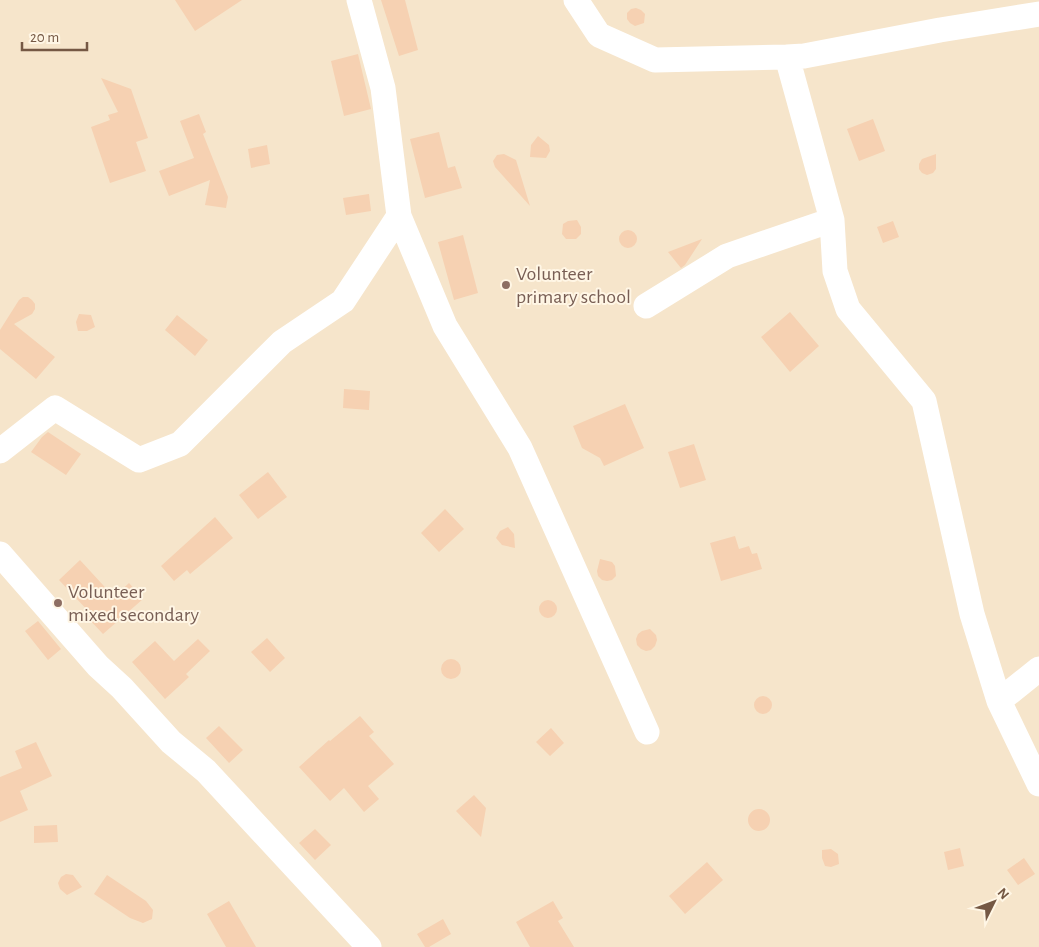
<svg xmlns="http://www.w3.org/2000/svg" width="1039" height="947" viewBox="0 0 1039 947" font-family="'Alegreya Sans',sans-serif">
  <rect width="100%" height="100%" fill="#fef3dd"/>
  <path fill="#f6e5cb" d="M 0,0 L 1039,0 L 1039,947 L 0,947 Z"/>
  <path fill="#f6d1b2" d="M 175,0 L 242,0 L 195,31 Z
    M 381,0 L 405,0 L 418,50 L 399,56 Z
    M 636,8 L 641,10 L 645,14 L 644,23 L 635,26 L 630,23 L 627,19 L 627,13 L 631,9 Z
    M 358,54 L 371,109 L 344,116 L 331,61 Z
    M 101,78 L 131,89 L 148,138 L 136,142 L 146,171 L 110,183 L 91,127 L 110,120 L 108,115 L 118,112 Z
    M 199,114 L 206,132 L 203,134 L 228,197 L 226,208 L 205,205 L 210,180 L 169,196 L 159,171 L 194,158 L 180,121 Z
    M 873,119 L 885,151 L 859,161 L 847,129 Z
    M 439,132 L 448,168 L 455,166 L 462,188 L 425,198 L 410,139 Z
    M 538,136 L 549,145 L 550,151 L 546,158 L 530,157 L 531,145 Z
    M 267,145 L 270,164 L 251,168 L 248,149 Z
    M 504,154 L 516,160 L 530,206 L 495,167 L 493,161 L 497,155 Z
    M 936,154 L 936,169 L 933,173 L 927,175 L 922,173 L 919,169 L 919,164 L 922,159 Z
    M 369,194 L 371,211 L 346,215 L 343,198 Z
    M 577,220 L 581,227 L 581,234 L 576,239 L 566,239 L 562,234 L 563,224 L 568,221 Z
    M 893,221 L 899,237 L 883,243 L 877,227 Z
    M619 239a9 9 0 1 1 18 0a9 9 0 1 1-18 0Z
    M 463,235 L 478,293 L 454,300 L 438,242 Z
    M 702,239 L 685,265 L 681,268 L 668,252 Z
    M 23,297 L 28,297 L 32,300 L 35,304 L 35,309 L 32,314 L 14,324 L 55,357 L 36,379 L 0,349 L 0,330 L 19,300 Z
    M 790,312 L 819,346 L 790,372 L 761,337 Z
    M 79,314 L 91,315 L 95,327 L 87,331 L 78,331 L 76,322 Z
    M 177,315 L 208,340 L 195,356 L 165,330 Z
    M 344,389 L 370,391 L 369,410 L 343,408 Z
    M 625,404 L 644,448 L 604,466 L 600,458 L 582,448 L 573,426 Z
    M 48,432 L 81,454 L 66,475 L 31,452 L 42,437 Z
    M 694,444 L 706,480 L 680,488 L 668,452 Z
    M 268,472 L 287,497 L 258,519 L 239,495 Z
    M 445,509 L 464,529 L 439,552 L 421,533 Z
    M 215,517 L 233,538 L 190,574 L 187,570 L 174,581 L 161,566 Z
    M 508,527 L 514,534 L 515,548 L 502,545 L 496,538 L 500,531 Z
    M 735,536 L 739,549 L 749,546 L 752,554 L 757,553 L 762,569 L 721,581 L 710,543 Z
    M 600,559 L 612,562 L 615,566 L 616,576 L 612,580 L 607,581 L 602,580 L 598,576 L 597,571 Z
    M 80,560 L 114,597 L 129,583 L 143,599 L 103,634 L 87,617 L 91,614 L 59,580 Z
    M539 609a9 9 0 1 1 18 0a9 9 0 1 1-18 0Z
    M 38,621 L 61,649 L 48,660 L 25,631 Z
    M 650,629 L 656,635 L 657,640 L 655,646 L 651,650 L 646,651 L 641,649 L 637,645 L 636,639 L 638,634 L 642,631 Z
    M 267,638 L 285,658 L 270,672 L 251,652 Z
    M 198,639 L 210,651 L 186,674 L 189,677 L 165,699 L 132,662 L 155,641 L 174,661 Z
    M441 669a10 10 0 1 1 20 0a10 10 0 1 1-20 0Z
    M754 705a9 9 0 1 1 18 0a9 9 0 1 1-18 0Z
    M 360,716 L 374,732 L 369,736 L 394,764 L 368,786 L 379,799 L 364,812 L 344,788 L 330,801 L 299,767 L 329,740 L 330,741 Z
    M 219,726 L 243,750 L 229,763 L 206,738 Z
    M 551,728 L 564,743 L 550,756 L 536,742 Z
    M 36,742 L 52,776 L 20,791 L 28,810 L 0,822 L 0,777 L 22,768 L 15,751 Z
    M 474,795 L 486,808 L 481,837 L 456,811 Z
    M748 820a11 11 0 1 1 22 0a11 11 0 1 1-22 0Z
    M 57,825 L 58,842 L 34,843 L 34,826 Z
    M 315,829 L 331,845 L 315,860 L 299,843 Z
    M 960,848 L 964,866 L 948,870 L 944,852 Z
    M 831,849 L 838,854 L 839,864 L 831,867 L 825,866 L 822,858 L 822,850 Z
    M 1024,858 L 1035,874 L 1018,885 L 1007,870 Z
    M 707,862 L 723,880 L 685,914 L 669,896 Z
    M 66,874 L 73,875 L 82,887 L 67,895 L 60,889 L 58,883 L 61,877 Z
    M 107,875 L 146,901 L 153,910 L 152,919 L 143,923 L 130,918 L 94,894 Z
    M 229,901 L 256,947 L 226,947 L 207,914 Z
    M 553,901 L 563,918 L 558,921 L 574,947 L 530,947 L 516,922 Z
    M 443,919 L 451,934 L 429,947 L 425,947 L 417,934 Z"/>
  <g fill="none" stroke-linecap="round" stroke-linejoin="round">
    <path stroke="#fff" stroke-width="25" d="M 359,0 L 383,88 L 399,216 L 445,326 L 520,448 L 647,732
      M 576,0 L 599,35 L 655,60 L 787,57 L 832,220 L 835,271 L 848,309 L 924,401 L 972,614 L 999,701 L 1039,784
      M 787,57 L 804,56 L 940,30 L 1039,14
      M 646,306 L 727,256 L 832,220
      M 0,451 L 55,408 L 139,460 L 180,444 L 282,342 L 343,301 L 399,216
      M 0,554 L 98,666 L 122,688 L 171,742 L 206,771 L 369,947
      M 999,701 L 1039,669"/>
  </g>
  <g fill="#8d6e63" stroke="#fff6e5" stroke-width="2">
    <circle cx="506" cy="285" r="5"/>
    <circle cx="58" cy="603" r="5"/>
  </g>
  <g text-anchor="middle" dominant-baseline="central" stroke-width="4" stroke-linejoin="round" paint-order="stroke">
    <g font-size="20" fill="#785e54" stroke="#fff6e5" text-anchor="start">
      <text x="516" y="274">Volunteer<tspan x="516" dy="23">primary school</tspan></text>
      <text x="68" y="592">Volunteer<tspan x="68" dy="23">mixed secondary</tspan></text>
    </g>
  </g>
  <g transform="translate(994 902) rotate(48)" stroke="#fff6e5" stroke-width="4" paint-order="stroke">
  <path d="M0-4L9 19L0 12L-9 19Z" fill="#755844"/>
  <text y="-8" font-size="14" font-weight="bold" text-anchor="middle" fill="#755844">N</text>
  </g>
  <path d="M22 42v8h65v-8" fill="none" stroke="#755844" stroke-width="2.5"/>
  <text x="30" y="42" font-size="15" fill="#755844" stroke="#fff6e5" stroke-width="4" paint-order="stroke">20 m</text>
</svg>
